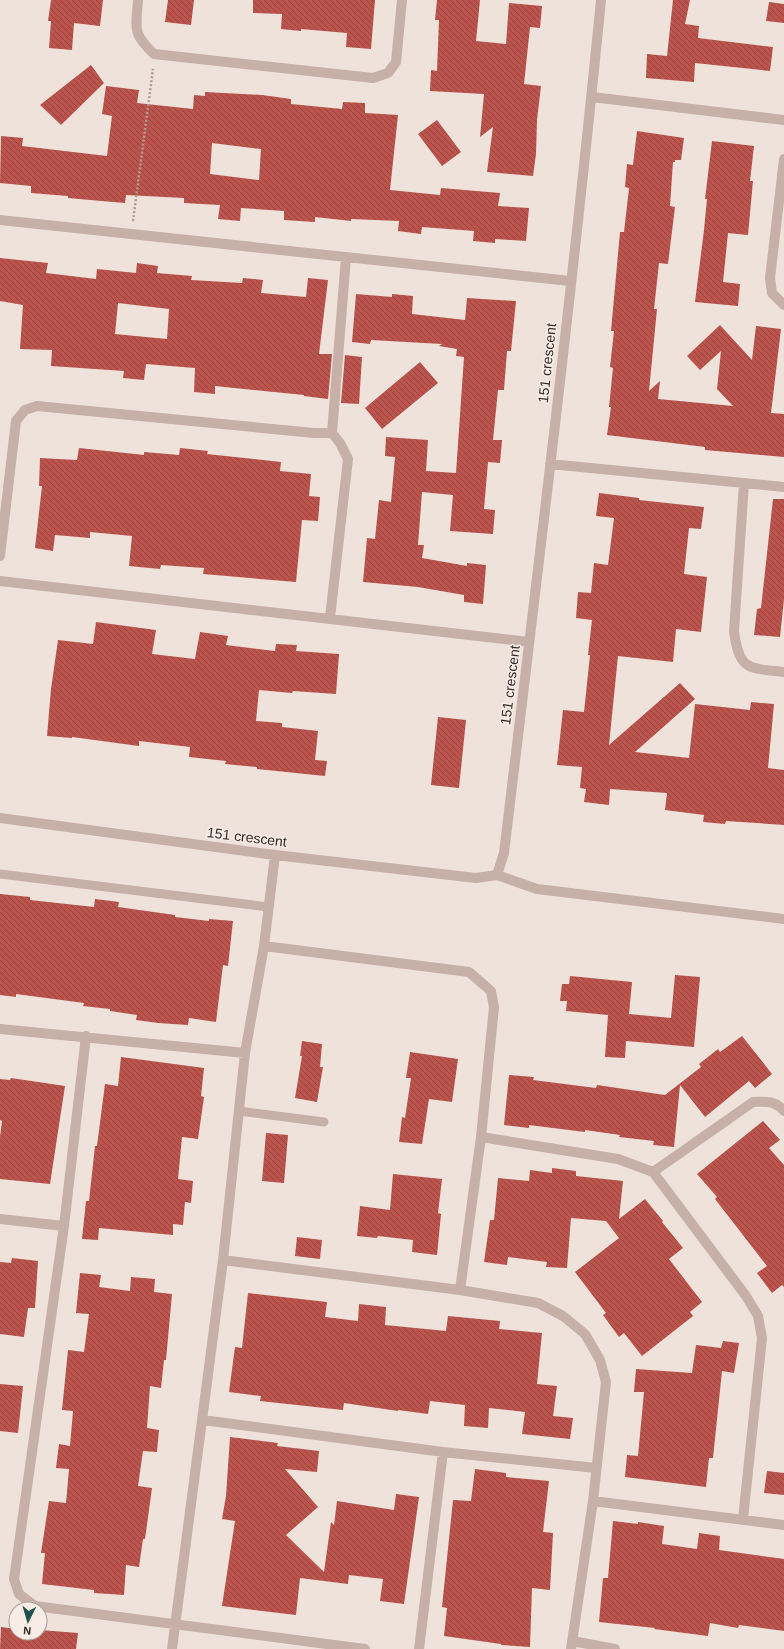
<svg xmlns="http://www.w3.org/2000/svg" width="784" height="1649" viewBox="0 0 784 1649" font-family="Arial,sans-serif">
  <defs>
    <pattern id="building-back-hatch" width="6" height="6" patternUnits="userSpaceOnUse"><rect width="6" height="6" fill="#bb544d"/><path d="M-1 5l2 2M0 0l6 6M5-1l2 2" fill="none" stroke="#994640"/></pattern>
  </defs>
  <rect width="100%" height="100%" fill="#efe2db"/>
  <path fill="url(#building-back-hatch)" fill-rule="evenodd" d="M 51,0 L 103,0 L 100,26 L 74,23 L 72,50 L 49,48 L 51,21 L 48,21 Z
    M 168,0 L 194,0 L 191,25 L 165,22 Z
    M 253,0 L 375,0 L 371,49 L 346,47 L 347,33 L 301,29 L 301,31 L 281,29 L 282,14 L 253,13 Z
    M 437,0 L 480,0 L 476,41 L 506,44 L 509,3 L 542,6 L 540,28 L 530,27 L 524,84 L 541,86 L 537,120 L 536,154 L 533,176 L 487,172 L 493,127 L 480,137 L 484,94 L 430,91 L 431,70 L 437,71 L 439,20 L 435,20 Z
    M 673,0 L 690,0 L 685,24 L 699,26 L 698,38 L 773,47 L 770,71 L 695,63 L 694,82 L 646,78 L 647,54 L 667,56 Z
    M 769,2 L 784,4 L 784,23 L 766,21 Z
    M 91,65 L 104,83 L 61,125 L 40,105 Z
    M 106,86 L 139,90 L 137,103 L 193,109 L 194,95 L 205,96 L 205,92 L 262,95 L 291,99 L 291,104 L 342,109 L 343,102 L 365,103 L 365,113 L 398,115 L 390,190 L 440,195 L 441,188 L 500,193 L 498,206 L 529,208 L 526,241 L 495,239 L 495,243 L 473,241 L 474,231 L 422,227 L 421,234 L 398,231 L 399,221 L 351,219 L 351,221 L 315,217 L 315,222 L 284,220 L 284,211 L 241,208 L 240,221 L 218,219 L 220,205 L 184,203 L 184,198 L 126,195 L 125,203 L 90,200 L 68,198 L 68,196 L 31,193 L 31,186 L 0,183 L 1,136 L 23,138 L 22,146 L 107,156 L 112,116 L 102,114 ZM 212,143 L 261,149 L 259,180 L 210,174 Z
    M 437,120 L 461,152 L 442,166 L 418,134 Z
    M 637,131 L 684,138 L 681,160 L 675,160 L 675,162 L 673,162 L 670,206 L 675,207 L 668,264 L 659,263 L 654,309 L 657,309 L 649,391 L 660,381 L 658,399 L 733,406 L 717,389 L 721,351 L 700,370 L 687,356 L 720,325 L 752,360 L 756,326 L 781,329 L 771,413 L 784,414 L 784,457 L 705,450 L 705,447 L 607,435 L 611,407 L 609,407 L 613,368 L 610,367 L 614,331 L 611,331 L 620,232 L 624,232 L 629,188 L 625,187 L 627,164 L 633,165 Z
    M 712,141 L 754,146 L 750,181 L 753,181 L 748,235 L 728,233 L 723,282 L 740,284 L 738,306 L 695,302 L 704,230 L 707,199 L 705,199 Z
    M 0,258 L 48,263 L 46,273 L 96,279 L 97,269 L 136,273 L 137,263 L 158,266 L 157,273 L 192,276 L 191,280 L 242,283 L 243,278 L 263,280 L 261,293 L 306,297 L 308,278 L 328,280 L 319,354 L 332,354 L 328,399 L 304,396 L 304,395 L 215,386 L 215,394 L 194,392 L 195,368 L 146,364 L 144,380 L 123,378 L 124,371 L 51,366 L 52,350 L 20,349 L 23,305 L 0,301 ZM 118,303 L 169,309 L 167,339 L 115,334 Z
    M 356,294 L 392,297 L 392,294 L 413,296 L 412,314 L 465,320 L 467,298 L 516,301 L 511,351 L 507,351 L 504,390 L 498,390 L 493,440 L 502,440 L 500,463 L 488,462 L 484,509 L 495,510 L 493,534 L 450,531 L 453,495 L 422,492 L 418,545 L 424,545 L 422,558 L 467,566 L 467,563 L 486,565 L 483,604 L 464,602 L 464,595 L 418,587 L 363,582 L 367,538 L 375,539 L 379,500 L 391,502 L 395,457 L 385,456 L 386,437 L 428,440 L 426,471 L 456,473 L 464,357 L 456,356 L 457,349 L 439,346 L 442,344 L 371,340 L 370,344 L 352,342 Z
    M 345,355 L 362,357 L 359,404 L 341,403 Z
    M 420,362 L 438,383 L 382,429 L 365,408 Z
    M 79,448 L 144,455 L 144,452 L 179,455 L 180,448 L 208,451 L 207,454 L 281,462 L 280,471 L 311,474 L 309,496 L 320,497 L 318,521 L 302,520 L 296,582 L 203,574 L 204,568 L 161,565 L 160,569 L 129,566 L 132,536 L 90,532 L 90,538 L 55,535 L 53,551 L 35,548 L 42,486 L 39,486 L 40,458 L 77,460 Z
    M 599,493 L 639,498 L 639,500 L 704,507 L 701,529 L 689,528 L 684,574 L 707,577 L 701,632 L 676,629 L 673,662 L 618,656 L 609,745 L 680,683 L 695,699 L 635,752 L 689,758 L 695,704 L 750,710 L 751,702 L 774,704 L 768,768 L 784,770 L 784,825 L 726,821 L 725,824 L 703,822 L 704,815 L 665,810 L 667,793 L 610,789 L 609,805 L 584,802 L 586,789 L 580,788 L 582,767 L 557,765 L 563,710 L 584,712 L 590,655 L 588,655 L 592,620 L 576,618 L 578,592 L 591,593 L 594,563 L 608,565 L 614,518 L 596,516 Z
    M 773,499 L 784,499 L 784,599 L 780,637 L 754,635 L 757,609 L 761,608 Z
    M 96,622 L 156,630 L 152,654 L 195,659 L 200,632 L 228,636 L 226,645 L 275,651 L 276,644 L 297,645 L 296,651 L 339,654 L 336,694 L 293,691 L 292,693 L 259,690 L 256,721 L 282,723 L 282,727 L 318,731 L 315,760 L 327,761 L 325,776 L 257,769 L 257,767 L 225,764 L 226,761 L 189,757 L 190,747 L 139,741 L 139,746 L 72,737 L 72,738 L 47,736 L 51,689 L 58,640 L 93,644 Z
    M 438,717 L 466,720 L 459,788 L 431,785 Z
    M 0,894 L 30,897 L 30,900 L 94,907 L 95,899 L 119,902 L 118,907 L 175,915 L 175,917 L 209,921 L 209,919 L 233,921 L 228,966 L 223,965 L 216,1022 L 189,1018 L 188,1025 L 158,1023 L 136,1020 L 137,1015 L 110,1011 L 110,1009 L 83,1006 L 84,1003 L 16,994 L 16,997 L 0,995 Z
    M 675,975 L 700,977 L 694,1047 L 626,1041 L 625,1058 L 605,1057 L 608,1015 L 566,1011 L 567,1001 L 560,1001 L 562,984 L 569,984 L 570,976 L 632,982 L 629,1014 L 671,1018 Z
    M 742,1036 L 772,1074 L 755,1088 L 749,1081 L 705,1117 L 680,1085 L 674,1147 L 653,1145 L 654,1141 L 619,1137 L 620,1135 L 585,1130 L 585,1132 L 529,1125 L 529,1128 L 504,1125 L 509,1075 L 534,1077 L 533,1080 L 596,1088 L 597,1085 L 665,1095 L 701,1067 L 699,1064 L 718,1049 L 720,1052 Z
    M 302,1041 L 322,1044 L 320,1067 L 323,1067 L 317,1102 L 295,1098 L 302,1056 L 300,1056 Z
    M 410,1052 L 458,1059 L 452,1102 L 429,1099 L 422,1144 L 399,1142 L 402,1117 L 405,1118 L 411,1078 L 406,1078 Z
    M 121,1057 L 204,1068 L 201,1096 L 204,1097 L 198,1139 L 182,1137 L 178,1179 L 193,1181 L 191,1203 L 185,1202 L 183,1225 L 173,1224 L 173,1235 L 99,1228 L 98,1240 L 82,1239 L 86,1201 L 89,1201 L 95,1146 L 97,1146 L 105,1084 L 118,1086 Z
    M 11,1078 L 65,1086 L 50,1184 L 0,1179 L 0,1137 L 2,1121 L 0,1120 L 0,1079 L 10,1080 Z
    M 763,1121 L 780,1140 L 769,1148 L 784,1165 L 784,1287 L 782,1285 L 772,1293 L 757,1273 L 767,1266 L 715,1199 L 717,1197 L 697,1174 Z
    M 266,1133 L 288,1135 L 284,1183 L 262,1181 Z
    M 552,1168 L 576,1171 L 576,1176 L 623,1181 L 619,1219 L 645,1199 L 663,1221 L 662,1222 L 683,1248 L 669,1259 L 702,1302 L 690,1312 L 693,1316 L 642,1356 L 624,1333 L 619,1337 L 603,1315 L 606,1313 L 575,1272 L 619,1238 L 606,1221 L 571,1218 L 567,1268 L 546,1267 L 547,1262 L 508,1257 L 507,1265 L 484,1262 L 490,1220 L 494,1220 L 498,1178 L 529,1181 L 530,1170 L 552,1173 Z
    M 393,1174 L 442,1179 L 438,1213 L 441,1214 L 437,1255 L 412,1252 L 413,1240 L 378,1236 L 377,1238 L 357,1236 L 360,1206 L 390,1210 Z
    M 297,1237 L 322,1240 L 320,1259 L 295,1256 Z
    M 12,1258 L 38,1261 L 35,1308 L 28,1308 L 24,1337 L 0,1334 L 0,1262 L 11,1263 Z
    M 80,1273 L 101,1275 L 99,1287 L 130,1291 L 131,1277 L 155,1279 L 154,1292 L 172,1294 L 166,1360 L 164,1360 L 161,1388 L 150,1386 L 147,1428 L 159,1430 L 157,1452 L 143,1451 L 138,1486 L 152,1488 L 145,1539 L 143,1539 L 139,1567 L 126,1565 L 124,1595 L 94,1593 L 94,1590 L 42,1584 L 45,1553 L 41,1553 L 49,1501 L 66,1503 L 69,1469 L 56,1468 L 59,1444 L 70,1446 L 73,1411 L 62,1410 L 68,1350 L 84,1352 L 89,1314 L 76,1313 Z
    M 248,1293 L 327,1302 L 325,1317 L 358,1321 L 359,1304 L 386,1307 L 385,1325 L 446,1331 L 448,1316 L 500,1321 L 499,1329 L 542,1333 L 537,1384 L 557,1386 L 553,1416 L 573,1418 L 570,1439 L 522,1434 L 525,1412 L 489,1408 L 488,1428 L 464,1426 L 465,1405 L 430,1401 L 428,1414 L 398,1410 L 398,1411 L 344,1403 L 343,1410 L 260,1401 L 261,1396 L 229,1392 L 235,1347 L 242,1348 Z
    M 723,1341 L 739,1343 L 734,1373 L 722,1371 L 713,1458 L 709,1458 L 706,1487 L 625,1477 L 627,1455 L 638,1456 L 644,1392 L 634,1392 L 636,1369 L 692,1373 L 696,1345 L 721,1348 Z
    M 0,1384 L 23,1386 L 18,1433 L 0,1431 Z
    M 230,1437 L 278,1443 L 277,1446 L 319,1451 L 317,1472 L 285,1469 L 318,1507 L 286,1535 L 324,1572 L 331,1522 L 334,1525 L 337,1501 L 394,1510 L 396,1494 L 419,1497 L 404,1604 L 380,1601 L 383,1579 L 349,1575 L 348,1584 L 300,1578 L 296,1615 L 222,1606 L 235,1521 L 222,1519 L 226,1496 Z
    M 475,1469 L 506,1473 L 506,1477 L 549,1481 L 543,1532 L 553,1533 L 550,1590 L 532,1588 L 530,1647 L 501,1645 L 501,1644 L 444,1636 L 447,1608 L 442,1607 L 453,1500 L 471,1501 Z
    M 767,1471 L 784,1473 L 784,1495 L 764,1493 Z
    M 613,1521 L 638,1524 L 638,1522 L 664,1526 L 662,1544 L 697,1549 L 699,1533 L 720,1536 L 719,1550 L 784,1559 L 784,1631 L 739,1625 L 738,1628 L 710,1623 L 708,1636 L 654,1629 L 655,1628 L 599,1622 L 603,1578 L 608,1578 Z
    M 1,1627 L 16,1629 L 16,1633 L 40,1633 L 40,1630 L 78,1633 L 76,1649 L 0,1649 Z"/>
  <g fill="none" stroke-linecap="round" stroke-linejoin="round">
    <path stroke="#b29a92" stroke-width="2.5" stroke-dasharray="2 2" stroke-linecap="butt" d="M 133,221 L 153,69"/>
    <path stroke="#c6b0a8" stroke-width="9" d="M 0,874 L 269,907
      M 239,1111 L 324,1122"/>
    <path stroke="#c6b0a8" stroke-width="10" d="M 138,0 C 136,29 132,33 154,54 L 373,78 L 388,73 L 396,62 L 402,0
      M 592,97 L 784,120
      M 784,159 L 770,278 L 772,293 L 784,305
      M 0,220 L 570,281
      M 332,433 L 346,257
      M 550,464 L 784,487
      M 744,483 L 734,631 C 739,671 749,668 784,672
      M 0,556 L 16,421 L 25,410 L 37,406 L 314,433 L 332,433 L 340,443 L 348,459 L 330,618
      M 0,581 L 529,642
      M 0,818 L 275,855 L 476,878 L 497,875 L 537,889 L 784,919
      M 497,875 L 504,853 C 538,569 573,285 601,0
      M 264,946 L 469,972 L 491,991 L 494,1007 L 481,1137
      M 0,1029 L 245,1053
      M 86,1036 L 64,1226 L 14,1579 L 19,1594 L 35,1606 L 365,1649
      M 653,1172 L 753,1102 C 766,1101 776,1101 784,1111
      M 0,1219 L 64,1226
      M 223,1260 L 460,1290 L 538,1303 L 563,1316 L 585,1334 L 600,1360 L 606,1382 L 593,1501 L 571,1649
      M 460,1290 L 481,1137 L 618,1159 L 653,1172 L 746,1296 L 758,1316 L 762,1338 L 743,1519
      M 203,1420 L 443,1452 L 596,1468
      M 593,1501 L 784,1525
      M 572,1641 L 615,1649
      M 172,1649 L 223,1260 L 245,1053 L 264,946 L 275,855
      M 419,1649 L 443,1452"/>
  </g>
  <g text-anchor="middle" dominant-baseline="central" stroke-width="3" stroke-linejoin="round" paint-order="stroke">
    <g font-size="14" fill="#332927" stroke="#f7ede6">
      <text transform="translate(547 363) rotate(-84)">151 crescent</text>
      <text transform="translate(510 685) rotate(-83)">151 crescent</text>
      <text transform="translate(247 837) rotate(7)">151 crescent</text>
    </g>
  </g>
  <g transform="translate(28 1621) rotate(185)"><circle r="19" fill="#f7ede6" stroke="#a99f9a"/>
  <path d="M0-3L7 15L0 10L-7 15Z" fill="#21514c"/>
  <text y="-6" font-size="11" font-weight="bold" text-anchor="middle" fill="#332927">N</text>
  </g>
</svg>
